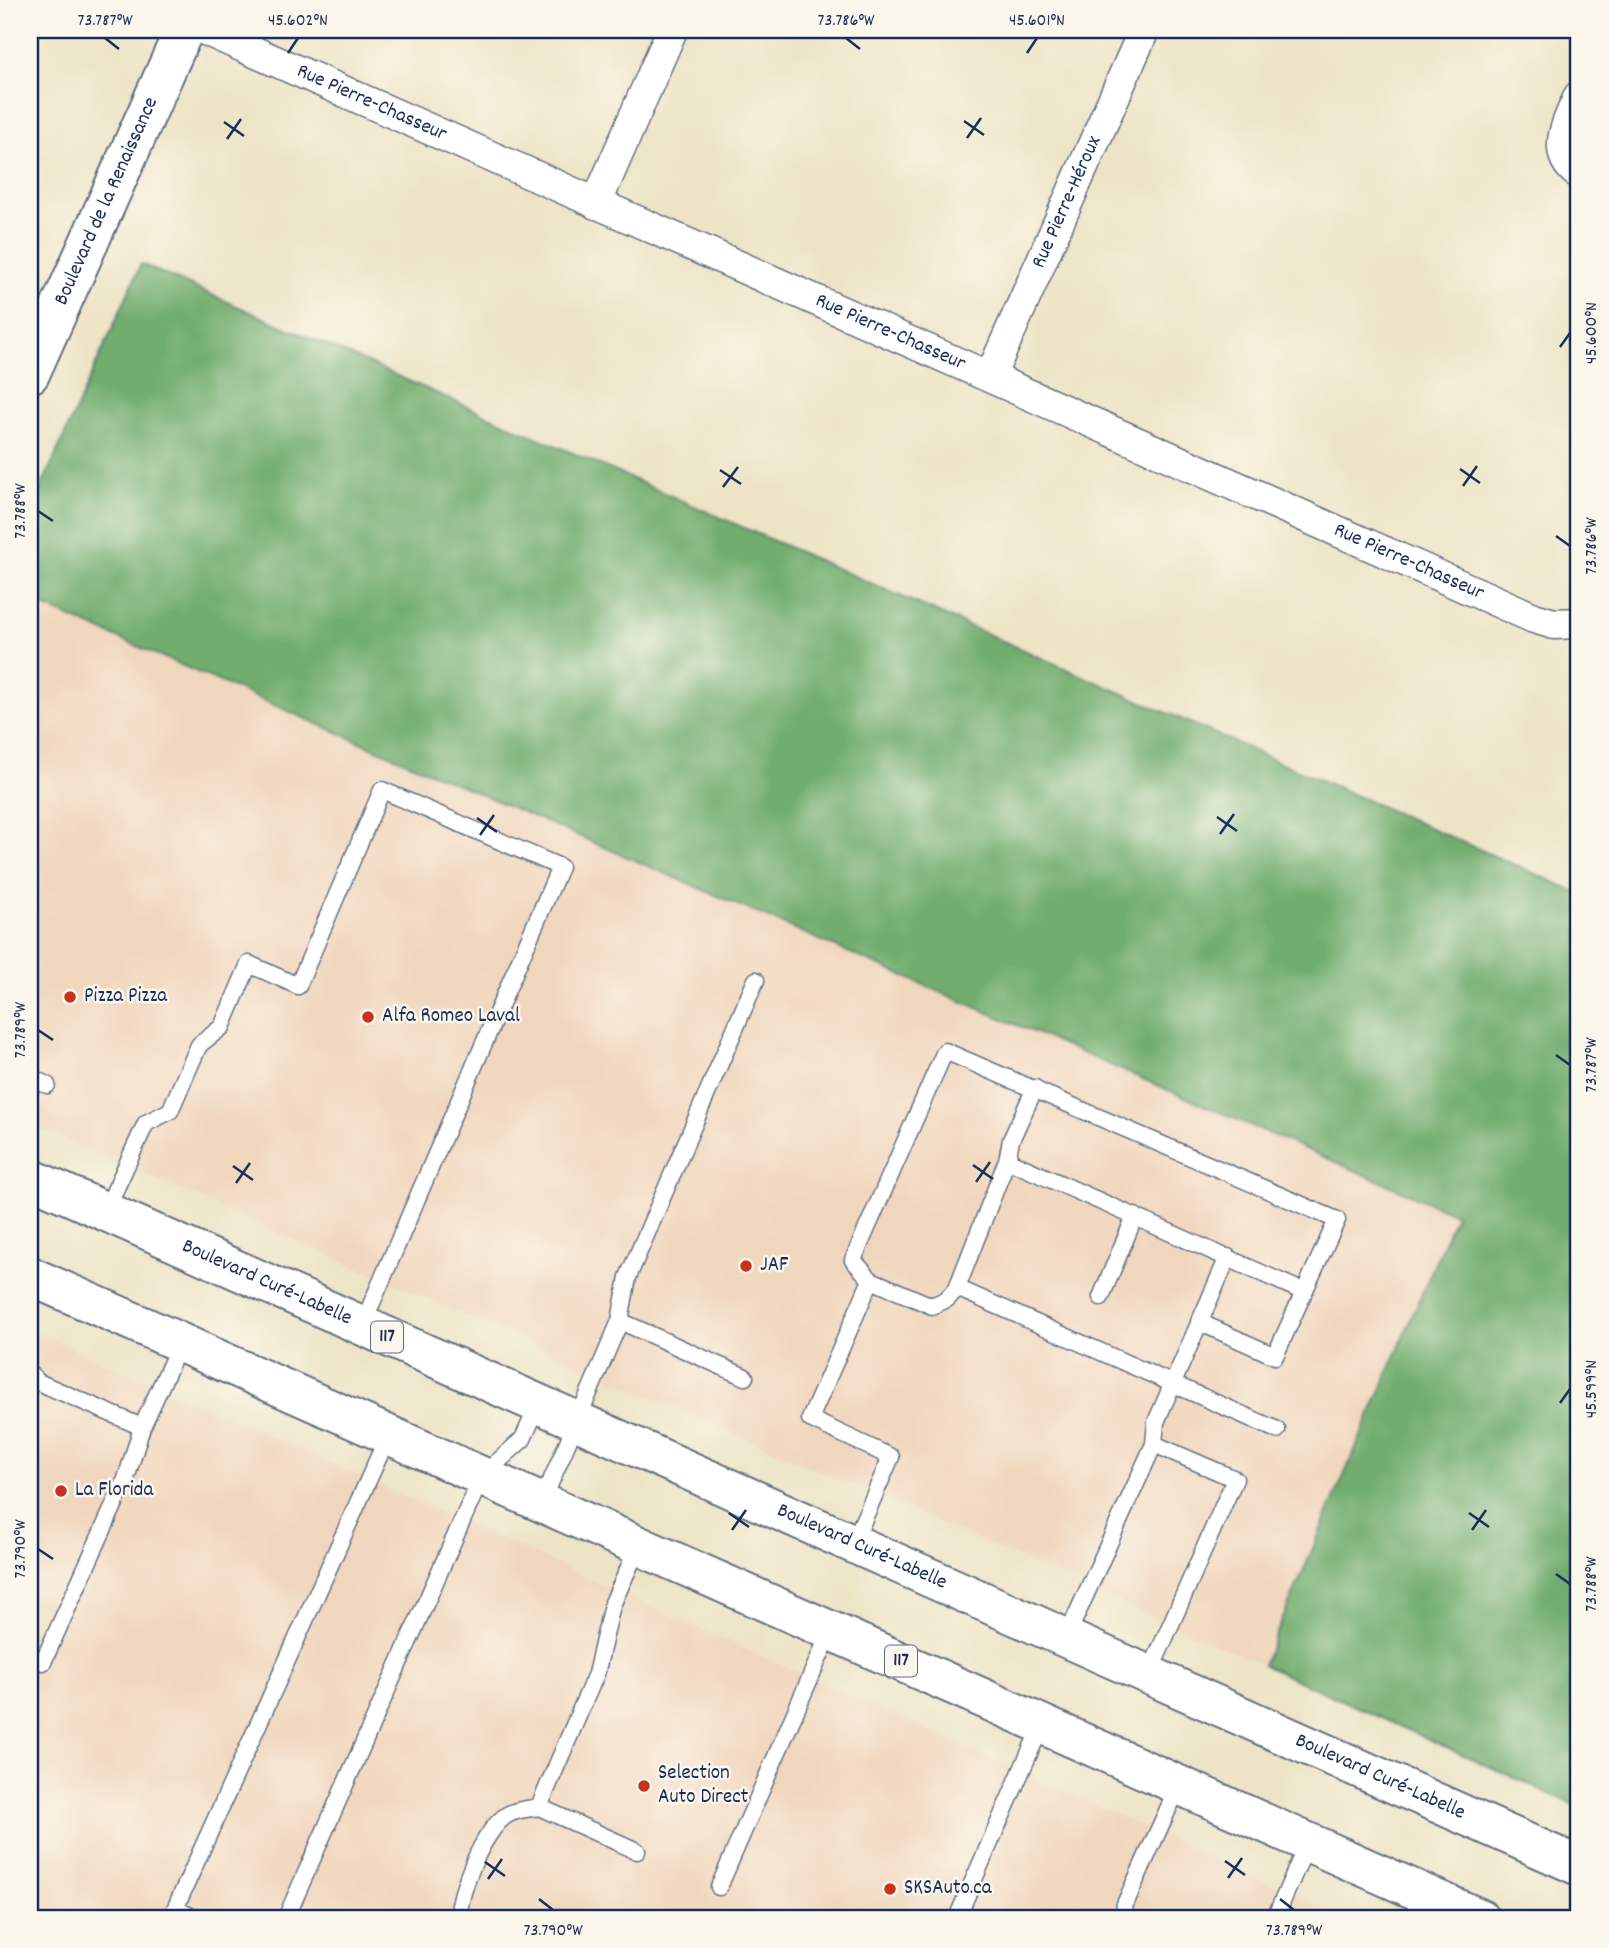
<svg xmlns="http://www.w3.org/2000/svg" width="1609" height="1948" viewBox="0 0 1609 1948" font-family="Dekko,sans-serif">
  <rect width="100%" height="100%" fill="#fbf7ec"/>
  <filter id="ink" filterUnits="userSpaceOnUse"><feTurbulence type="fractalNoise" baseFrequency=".0143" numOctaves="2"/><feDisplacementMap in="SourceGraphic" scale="14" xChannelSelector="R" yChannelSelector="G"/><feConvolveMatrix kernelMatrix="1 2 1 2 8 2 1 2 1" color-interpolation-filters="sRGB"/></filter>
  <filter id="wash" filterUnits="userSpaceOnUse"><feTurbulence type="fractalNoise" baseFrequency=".00686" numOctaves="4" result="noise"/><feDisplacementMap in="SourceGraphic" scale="28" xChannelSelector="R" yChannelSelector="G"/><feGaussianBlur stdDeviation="1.57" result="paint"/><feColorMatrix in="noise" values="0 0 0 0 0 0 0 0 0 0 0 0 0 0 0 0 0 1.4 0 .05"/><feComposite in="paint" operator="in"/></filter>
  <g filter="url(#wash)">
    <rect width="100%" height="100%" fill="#ede4c5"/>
    <path fill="#f0d6bc" d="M 30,600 L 1457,1214 L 1263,1665 L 30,1124 Z
      M 30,1329 L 1347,1918 L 30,1918 Z"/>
    <path fill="#71ad6e" stroke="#466e66" stroke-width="2" d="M 141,264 L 1579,893 L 1579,1807 L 1263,1665 L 1456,1214 L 30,600 L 30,512 Z"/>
  </g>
  <g filter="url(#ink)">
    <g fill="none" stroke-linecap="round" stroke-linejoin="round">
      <g stroke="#646e82" stroke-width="19">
        <path id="service" d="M 30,1077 L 47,1085
          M 1007,1160 L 1304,1292 L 1337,1220 L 945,1051 L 853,1260 L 871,1280 L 932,1306 L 947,1299 L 957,1288 L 1007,1160 L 1011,1140 L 1035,1088
          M 105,1212 L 146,1123 L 170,1111 L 199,1045 L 222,1027 L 249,964 L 298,986 L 382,790 L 560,867 L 362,1326
          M 957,1288 L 1277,1430
          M 1101,1297 L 1135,1216
          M 620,1321 L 628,1277 L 756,980
          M 1199,1322 L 1275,1356 L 1304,1292
          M 30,1374 L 38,1382 L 142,1427 L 181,1342
          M 1154,1444 L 1156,1422 L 1228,1257
          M 542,1502 L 620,1321 L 745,1377
          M 853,1544 L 891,1457 L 810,1419 L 871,1280
          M 1066,1638 L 1154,1444 L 1235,1479 L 1149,1674
          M 30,1656 L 43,1662 L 126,1479 L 142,1427
          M 637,1851 L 539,1807 L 596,1674 L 612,1605 L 639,1545
          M 719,1887 L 831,1630
          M 195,1918 L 175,1909 L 389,1434
          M 286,1918 L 482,1476 L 523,1439 L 538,1405
          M 459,1918 C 458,1892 484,1829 507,1815 C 516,1809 529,1809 539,1807
          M 957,1918 L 1042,1724
          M 1123,1918 L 1125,1904 L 1179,1785
          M 1275,1918 L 1308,1842"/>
      </g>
      <g stroke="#646e82" stroke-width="33">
        <g id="minor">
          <path id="s1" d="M 205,30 L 1534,618 L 1554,624 L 1579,623"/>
          <path d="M 1579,96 C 1568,122 1549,153 1579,174"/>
          <path d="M 596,204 L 672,30"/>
          <path id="s2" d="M 990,377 L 1144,30"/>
        </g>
      </g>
      <g stroke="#646e82" stroke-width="42">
        <g id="tertiary">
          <path id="s3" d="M 30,374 L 184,30"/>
        </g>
      </g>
      <g stroke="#646e82" stroke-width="42">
        <g id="primary">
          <path id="s4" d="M 30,1178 L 1579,1866"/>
          <path d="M 30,1276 L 1479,1918"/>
        </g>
      </g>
      <use href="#service" stroke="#fff" stroke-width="16"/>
      <use href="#minor" stroke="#fff" stroke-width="30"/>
      <use href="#tertiary" stroke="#fff" stroke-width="38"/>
      <use href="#primary" stroke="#fff" stroke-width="38"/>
    </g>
  </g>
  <path fill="none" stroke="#1b2f5e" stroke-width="2.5" d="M 105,38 L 119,49M 846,38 L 860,49M 288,53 L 298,38M 1027,53 L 1037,38M 964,121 L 984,135M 224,122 L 244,136M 967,138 L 981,118M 227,139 L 241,119M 1560,347 L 1570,333M 1460,469 L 1480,483M 720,470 L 741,484M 1463,486 L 1477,466M 723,487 L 738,467M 38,511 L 53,521M 1556,536 L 1570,546M 1217,817 L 1237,831M 477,818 L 497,832M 1220,834 L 1234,814M 480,835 L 494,815M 38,1030 L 53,1040M 1556,1055 L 1570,1065M 973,1165 L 993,1179M 233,1166 L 253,1180M 976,1182 L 990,1162M 236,1183 L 250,1163M 1560,1403 L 1570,1389M 729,1513 L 749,1527M 1469,1513 L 1489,1527M 732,1530 L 746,1510M 1472,1530 L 1486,1510M 38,1549 L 53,1559M 1556,1574 L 1570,1584M 1225,1861 L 1245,1875M 485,1862 L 505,1876M 1228,1878 L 1242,1858M 488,1879 L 502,1859M 539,1899 L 553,1910M 1280,1899 L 1294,1910"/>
  <g fill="#c8321e" stroke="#fbf7ec" stroke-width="2.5">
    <circle cx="70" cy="997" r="7"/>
    <circle cx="368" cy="1017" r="7"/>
    <circle cx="746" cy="1266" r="7"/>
    <circle cx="61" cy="1491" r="7"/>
    <circle cx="644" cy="1786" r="7"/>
    <circle cx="890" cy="1889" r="7"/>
  </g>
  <g text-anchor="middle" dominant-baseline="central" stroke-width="5" stroke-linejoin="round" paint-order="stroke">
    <g fill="#fbf7ec" stroke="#5e6b89" stroke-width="2">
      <rect x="371" y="1321.5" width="32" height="31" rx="5"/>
      <rect x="885" y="1645.5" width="32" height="31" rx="5"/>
    </g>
    <g font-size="19" font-weight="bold" fill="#1b2f5e">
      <text x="387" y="1337">117</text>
      <text x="901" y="1661">117</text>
    </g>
    <g font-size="21" fill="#1b2f5e" stroke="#fbf7ec">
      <text stroke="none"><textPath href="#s1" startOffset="182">Rue Pierre-Chasseur</textPath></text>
      <text stroke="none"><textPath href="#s3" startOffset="189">Boulevard de la Renaissance</textPath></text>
      <text stroke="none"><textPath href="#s2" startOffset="191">Rue Pierre-Héroux</textPath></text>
      <text stroke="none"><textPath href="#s1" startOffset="749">Rue Pierre-Chasseur</textPath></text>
      <text stroke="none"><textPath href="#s1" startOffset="1316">Rue Pierre-Chasseur</textPath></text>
      <text stroke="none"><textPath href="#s4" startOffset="259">Boulevard Curé-Labelle</textPath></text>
      <text stroke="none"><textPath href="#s4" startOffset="910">Boulevard Curé-Labelle</textPath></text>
      <text stroke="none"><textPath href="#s4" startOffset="1477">Boulevard Curé-Labelle</textPath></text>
    </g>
    <g font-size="21" fill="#1b2f5e" stroke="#fbf7ec" text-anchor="start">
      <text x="84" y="997">Pizza Pizza</text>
      <text x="382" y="1017">Alfa Romeo Laval</text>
      <text x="760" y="1266">JAF</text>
      <text x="75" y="1491">La Florida</text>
      <text x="658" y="1774">Selection<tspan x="658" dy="24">Auto Direct</tspan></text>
      <text x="904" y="1889">SKSAuto.ca</text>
    </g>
  </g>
  <rect width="1609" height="1948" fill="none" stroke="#fbf7ec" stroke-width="77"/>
  <rect x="38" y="38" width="1532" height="1872" fill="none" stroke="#1b2f5e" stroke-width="2.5"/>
  <g font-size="18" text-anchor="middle" fill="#1b2f5e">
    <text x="105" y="25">73.787°W</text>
    <text x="298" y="25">45.602°N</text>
    <text x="846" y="25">73.786°W</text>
    <text x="1037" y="25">45.601°N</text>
    <text transform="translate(1590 333) rotate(-90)" y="6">45.600°N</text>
    <text transform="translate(19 511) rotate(-90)" y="6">73.788°W</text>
    <text transform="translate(1590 546) rotate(-90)" y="6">73.786°W</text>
    <text transform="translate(19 1030) rotate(-90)" y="6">73.789°W</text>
    <text transform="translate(1590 1065) rotate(-90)" y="6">73.787°W</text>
    <text transform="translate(1590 1389) rotate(-90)" y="6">45.599°N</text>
    <text transform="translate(19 1549) rotate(-90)" y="6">73.790°W</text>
    <text transform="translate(1590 1584) rotate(-90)" y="6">73.788°W</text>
    <text x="553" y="1935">73.790°W</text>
    <text x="1294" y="1935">73.789°W</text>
  </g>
</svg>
